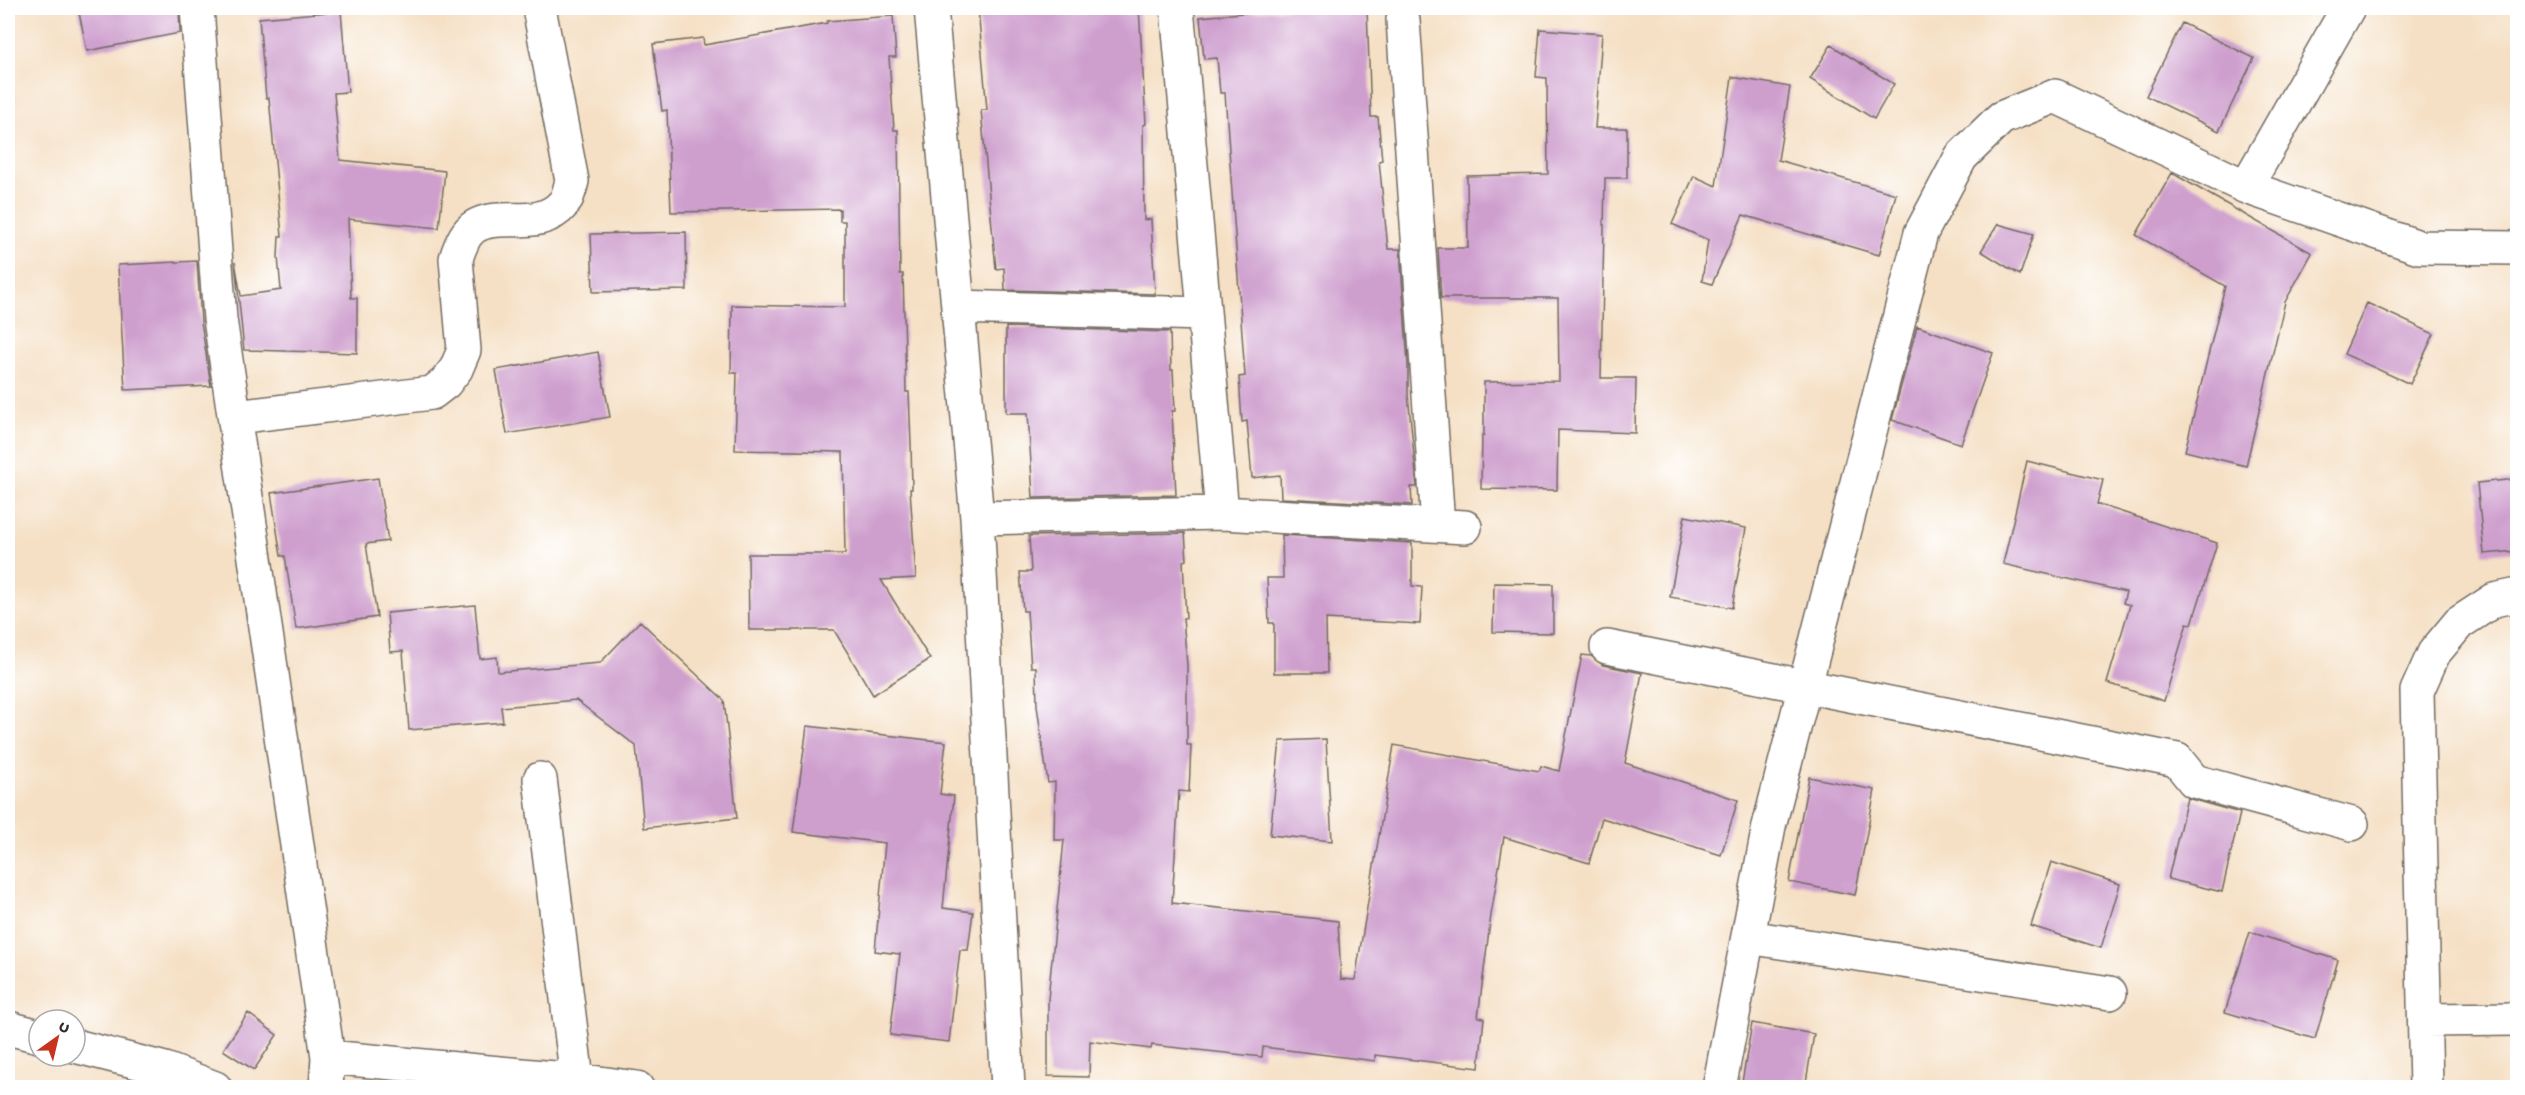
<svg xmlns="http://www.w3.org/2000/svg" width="2525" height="1095" viewBox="0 0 2525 1095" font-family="'Gochi Hand',sans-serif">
  <rect width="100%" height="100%" fill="#fff"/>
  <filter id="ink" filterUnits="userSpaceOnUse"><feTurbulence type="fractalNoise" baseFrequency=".0167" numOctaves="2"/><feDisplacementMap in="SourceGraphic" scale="12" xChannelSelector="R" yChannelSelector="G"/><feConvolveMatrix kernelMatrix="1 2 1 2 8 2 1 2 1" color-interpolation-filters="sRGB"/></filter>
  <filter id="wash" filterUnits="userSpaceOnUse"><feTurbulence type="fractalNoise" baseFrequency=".008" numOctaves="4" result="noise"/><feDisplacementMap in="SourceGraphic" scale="24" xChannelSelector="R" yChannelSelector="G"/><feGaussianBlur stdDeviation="1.35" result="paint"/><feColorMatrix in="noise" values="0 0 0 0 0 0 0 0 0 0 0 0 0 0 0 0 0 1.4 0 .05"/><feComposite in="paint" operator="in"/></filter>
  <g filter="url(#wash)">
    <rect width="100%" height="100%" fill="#f5e0c5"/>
    <g id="blocks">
      <path fill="#ce9ecd" d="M 78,8 L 179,8 L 180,33 L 87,51 Z
        M 978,8 L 1139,8 L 1146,124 L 1143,125 L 1144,220 L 1151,219 L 1155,294 L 1005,290 L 1004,268 L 996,269 L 990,206 L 981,110 L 987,110 Z
        M 1294,8 L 1367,8 L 1371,117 L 1378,117 L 1382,160 L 1379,161 L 1388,249 L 1400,249 L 1408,364 L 1408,394 L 1417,487 L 1411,487 L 1412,505 L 1281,498 L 1280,475 L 1252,478 L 1247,421 L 1242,422 L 1239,377 L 1245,376 L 1225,93 L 1220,93 L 1217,58 L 1204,59 L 1200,17 Z
        M 341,11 L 348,92 L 334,93 L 340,160 L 445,171 L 439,228 L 348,219 L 351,298 L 357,298 L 357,353 L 244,350 L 235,262 L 241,296 L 281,290 L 278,257 L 279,236 L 282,236 L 269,98 L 266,98 L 259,18 Z
        M 893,16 L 896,57 L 889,57 L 894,130 L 898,130 L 900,274 L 903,274 L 906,392 L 909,392 L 911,444 L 912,489 L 910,489 L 916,578 L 881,580 L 930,659 L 873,695 L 834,630 L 749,630 L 748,554 L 845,554 L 843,452 L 735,450 L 737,373 L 731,373 L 732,305 L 845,307 L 845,221 L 840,221 L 840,209 L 671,212 L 667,110 L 662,111 L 653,44 L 703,38 L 704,45 L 827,23 L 827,21 Z
        M 2182,23 L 2254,58 L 2219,131 L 2146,96 Z
        M 1540,29 L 1602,34 L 1595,128 L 1627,128 L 1627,178 L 1605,178 L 1601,378 L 1636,378 L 1635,433 L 1558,430 L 1557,490 L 1481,489 L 1482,435 L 1484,435 L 1484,382 L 1559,381 L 1558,298 L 1441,298 L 1438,248 L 1468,248 L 1467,176 L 1548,174 L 1547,78 L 1536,77 Z
        M 1831,45 L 1894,84 L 1874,119 L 1810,79 Z
        M 1732,77 L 1790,87 L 1778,160 L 1896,194 L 1879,255 L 1743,215 L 1712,284 L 1702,281 L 1708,240 L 1672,224 L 1694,176 L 1716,186 Z
        M 2172,173 L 2312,253 L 2285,302 L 2246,466 L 2185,451 L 2225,286 L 2136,235 Z
        M 1998,224 L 2034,234 L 2020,275 L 1981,251 Z
        M 686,232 L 687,290 L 593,292 L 591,234 Z
        M 197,261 L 201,322 L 211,386 L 125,390 L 118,265 Z
        M 2367,303 L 2434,334 L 2410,384 L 2344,354 Z
        M 1917,326 L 1993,353 L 1961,444 L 1892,420 Z
        M 1006,327 L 1170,332 L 1171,370 L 1173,370 L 1175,411 L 1172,411 L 1176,495 L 1033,498 L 1028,413 L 1006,413 Z
        M 598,352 L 610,417 L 507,434 L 496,370 Z
        M 2027,461 L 2103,480 L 2097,504 L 2217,543 L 2192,624 L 2187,623 L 2164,701 L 2107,683 L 2130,605 L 2123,603 L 2126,592 L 2003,564 Z
        M 378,478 L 388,541 L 366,544 L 377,617 L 296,629 L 285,556 L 281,556 L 271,493 Z
        M 2517,479 L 2517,551 L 2484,554 L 2477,483 Z
        M 1685,516 L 1746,528 L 1732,608 L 1670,597 Z
        M 1185,533 L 1187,560 L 1183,561 L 1186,618 L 1183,618 L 1187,665 L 1187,745 L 1191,745 L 1189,792 L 1179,791 L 1172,903 L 1338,921 L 1341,979 L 1355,980 L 1394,745 L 1539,771 L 1541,766 L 1559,771 L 1582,655 L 1591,656 L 1603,665 L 1642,673 L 1625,763 L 1738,800 L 1721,855 L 1602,818 L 1589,863 L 1504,837 L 1491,915 L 1478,1017 L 1484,1018 L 1479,1068 L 1375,1055 L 1375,1061 L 1263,1047 L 1262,1057 L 1152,1045 L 1151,1049 L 1090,1041 L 1089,1077 L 1048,1076 L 1048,999 L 1064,840 L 1054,840 L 1055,782 L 1048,783 L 1037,706 L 1036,667 L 1031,667 L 1027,611 L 1023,611 L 1020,572 L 1031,572 L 1029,536 Z
        M 1282,535 L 1412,543 L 1412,586 L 1422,587 L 1420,624 L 1326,619 L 1327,673 L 1274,673 L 1274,623 L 1269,623 L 1267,578 L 1283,578 Z
        M 1494,583 L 1553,584 L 1553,633 L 1493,632 Z
        M 475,605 L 480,659 L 497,657 L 498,672 L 600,663 L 640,621 L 724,700 L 737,818 L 644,828 L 636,746 L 576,700 L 501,707 L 503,722 L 409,730 L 403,651 L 390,652 L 387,613 Z
        M 807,726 L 946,742 L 940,794 L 954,796 L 943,908 L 973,912 L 968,950 L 960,950 L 949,1042 L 890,1035 L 900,954 L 875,951 L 885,843 L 793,832 Z
        M 1326,739 L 1332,841 L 1270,835 L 1280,741 Z
        M 1809,777 L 1875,790 L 1855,895 L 1789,882 Z
        M 2187,798 L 2240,813 L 2222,892 L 2168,879 Z
        M 2051,862 L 2120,884 L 2101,948 L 2031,926 Z
        M 2250,932 L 2338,960 L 2315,1039 L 2225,1012 Z
        M 248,1013 L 277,1035 L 254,1070 L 223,1050 Z
        M 1752,1023 L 1814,1034 L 1805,1088 L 1741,1088 Z"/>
    </g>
  </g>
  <g filter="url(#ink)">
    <use href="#blocks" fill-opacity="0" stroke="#726a61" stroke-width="1.5"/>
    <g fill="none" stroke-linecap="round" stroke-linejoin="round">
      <g stroke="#726a61" stroke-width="36">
        <path id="minor" d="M 197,8 L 220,319 L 328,1057 L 326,1088
          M 931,8 L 977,518 L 1008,1088
          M 1177,8 L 1222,513
          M 1403,20 L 1438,525
          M 2246,187 L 2348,8
          M 958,307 L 1204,314
          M 235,417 L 432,393 L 445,383 L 456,369 L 464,350 L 456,259 C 459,249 465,233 474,227 C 500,210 539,233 564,203 C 568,198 570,188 572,181 L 539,8
          M 977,518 L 1222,513 L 1465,527
          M 1607,647 L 2177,760 L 2194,781 L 2352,824
          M 540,779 L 577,1080
          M 1748,937 L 2110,993
          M 2425,1020 L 2518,1019
          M 8,1028 L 39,1036
          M 75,1046 L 165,1069 L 215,1088
          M 328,1057 L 577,1080 L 637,1088
          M 1719,1088 L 1769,826 L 1921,233 L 1961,157 L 2001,118 L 2055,96 L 2246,187 L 2419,247 L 2518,248
          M 2426,1088 L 2417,691 L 2434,653 L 2459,623 L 2494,600 L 2518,595"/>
      </g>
      <use href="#minor" stroke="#fff" stroke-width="33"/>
    </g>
  </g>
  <rect width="2525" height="1095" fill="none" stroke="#fff" stroke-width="30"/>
  <g transform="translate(57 1038) rotate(34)"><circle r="28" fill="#ffffff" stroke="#aaaaaa" stroke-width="1.5"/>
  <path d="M0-4.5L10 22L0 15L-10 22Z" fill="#c8321e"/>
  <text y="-9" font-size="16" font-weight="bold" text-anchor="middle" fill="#2b2b2b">U</text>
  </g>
</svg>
